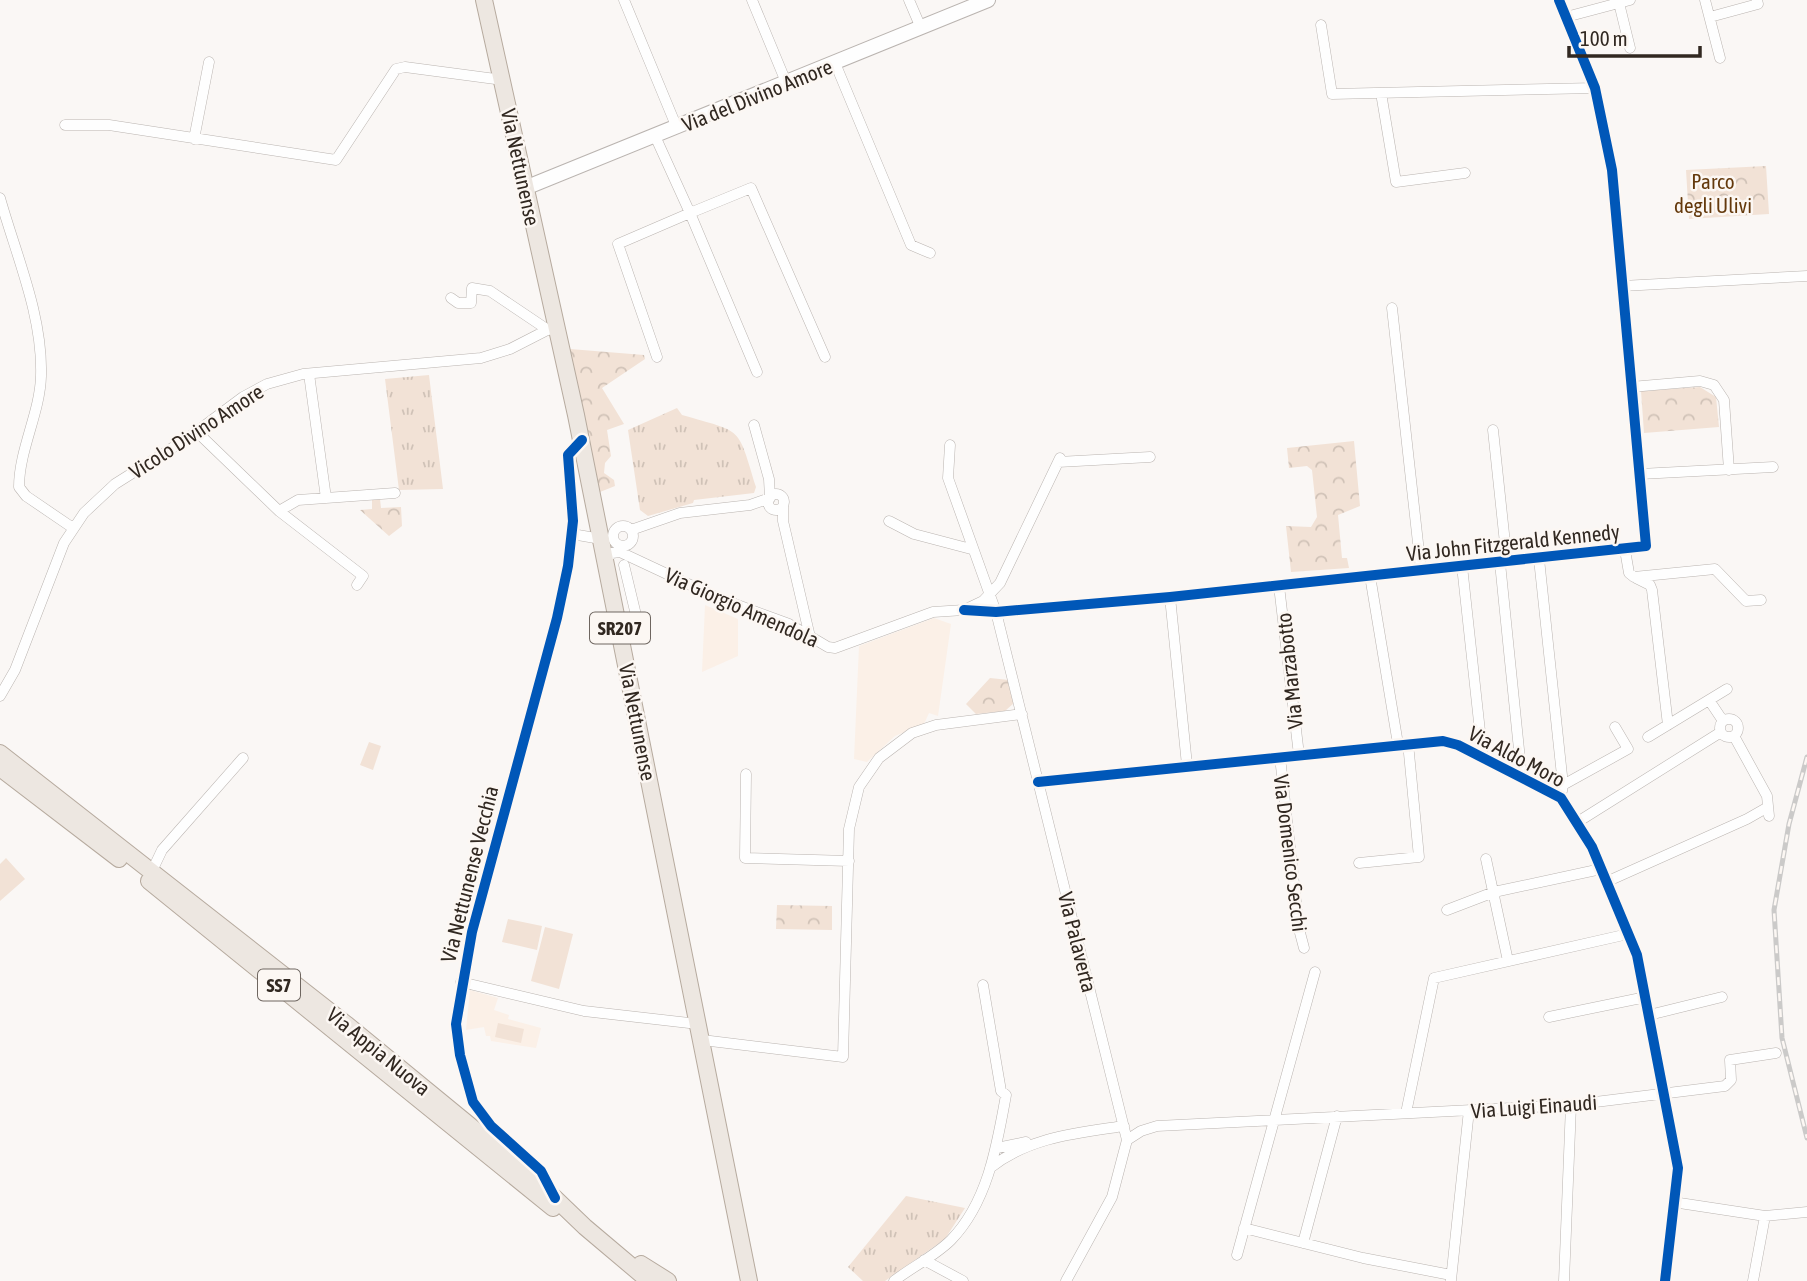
<svg xmlns="http://www.w3.org/2000/svg" width="1807" height="1281" viewBox="0 0 1807 1281" font-family="'Asap Condensed',sans-serif">
  <defs>
    <pattern id="grass-tufts" width="24" height="20" patternUnits="userSpaceOnUse" patternTransform="scale(1.75)"><rect width="24" height="20" fill="#f2e2d6"/><path d="M3 7l-1-3M5 7V3M7 7l1-3M15 17l-1-3M17 17v-4M19 17l1-3" fill="none" stroke="#d0c2b7"/></pattern>
    <pattern id="park-crowns" width="20" height="18" patternUnits="userSpaceOnUse" patternTransform="scale(1.75)"><rect width="20" height="18" fill="#f2e2d6"/><path d="M2 6a3 3 0 1 1 6 0M12 15a3 3 0 1 1 6 0" fill="none" stroke="#d0c2b7"/></pattern>
  </defs>
  <rect width="100%" height="100%" fill="#faf7f5"/>
  <path fill="#fbf0e7" d="M 705,605 L 738,619 L 738,656 L 702,672 Z
    M 934,618 L 951,624 L 938,716 L 929,713 L 924,724 L 895,736 L 867,762 L 854,759 L 859,646 Z
    M 470,990 L 498,998 L 494,1010 L 509,1015 L 508,1019 L 541,1028 L 536,1048 L 491,1041 L 490,1036 L 486,1036 L 484,1027 L 466,1030 Z"/>
  <path fill="url(#grass-tufts)" d="M 429,375 L 443,489 L 399,490 L 385,379 Z
    M 677,408 L 682,415 C 744,433 737,425 756,487 L 754,493 L 694,500 L 693,503 L 648,516 L 640,510 L 628,430 Z
    M 906,1196 L 965,1208 L 945,1239 L 885,1281 L 863,1281 L 848,1267 Z"/>
  <path fill="url(#park-crowns)" d="M 1766,166 L 1769,214 L 1689,219 L 1686,170 Z
    M 570,349 L 644,355 L 645,359 L 602,388 L 624,424 L 607,430 L 611,456 L 605,463 L 604,473 L 614,480 L 615,486 L 600,492 Z
    M 1700,387 L 1716,397 L 1719,427 L 1644,433 L 1641,391 Z
    M 1354,441 L 1360,506 L 1338,515 L 1342,558 L 1347,558 L 1349,568 L 1291,572 L 1286,526 L 1311,527 L 1317,517 L 1312,470 L 1307,466 L 1289,468 L 1287,448 Z
    M 372,499 L 380,499 L 381,508 L 401,507 L 402,526 L 389,536 L 360,510 L 372,509 Z
    M 990,678 L 1009,680 L 1014,703 L 1005,711 L 976,714 L 966,704 Z
    M 777,905 L 832,906 L 832,930 L 776,929 Z"/>
  <path fill="#f2e2d6" d="M 369,742 L 381,746 L 373,770 L 360,765 Z
    M 6,858 L 25,879 L 0,901 L 0,864 Z
    M 508,919 L 542,926 L 537,950 L 502,942 Z
    M 545,927 L 573,934 L 559,989 L 531,981 Z
    M 498,1023 L 524,1029 L 521,1043 L 495,1037 Z"/>
  <g fill="none" stroke-linecap="round" stroke-linejoin="round">
    <g stroke="#bab4b0" stroke-width="11">
      <path id="street" d="M 624,0 L 677,128
        M 752,0 L 786,82
        M 909,0 L 921,28
        M 1705,0 L 1720,58
        M 1619,3 L 1630,48
        M 1566,17 L 1630,0
        M 1710,17 L 1758,4 L 1757,0
        M 1321,25 L 1332,94 L 1595,88
        M 835,63 L 911,245 L 930,253
        M 1381,93 L 1396,182 L 1465,173
        M 65,125 L 109,125 L 336,160 L 396,69 L 405,67 L 503,80
        M 655,136 L 690,213 L 751,188 L 825,357
        M 194,139 L 209,62
        M 0,198 C 16,255 43,316 41,376 C 40,413 19,450 19,487 L 26,496 L 73,528
        M 1622,286 L 1807,276
        M 451,298 L 458,303 L 471,303 L 472,288 L 490,291 L 548,330
        M 1392,308 L 1421,570
        M 657,357 L 618,244 L 690,213 L 757,372
        M 309,374 L 326,498
        M 1631,387 L 1700,381 L 1714,385 L 1724,400 L 1729,470
        M 1493,430 L 1507,562
        M 197,432 L 279,511 L 363,576 L 357,585
        M 950,445 L 948,478 L 996,612 L 1127,1140 L 1112,1197 L 1066,1281
        M 1058,462 L 1150,457
        M 1640,474 L 1773,467
        M768 502a8 8 0 1 1 16 0a8 8 0 1 1-16 0Z
        M 783,506 L 783,521 L 810,637
        M 279,511 L 298,500 L 395,493
        M 889,521 L 914,534 L 971,549
        M613 536a10 10 0 1 1 20 0a10 10 0 1 1-20 0Z
        M 631,530 L 680,513 L 750,505 L 770,498 L 769,479 L 754,425
        M 572,534 L 601,539
        M 1625,550 L 1629,573 L 1634,577 L 1715,569 L 1746,601 L 1761,600
        M 1539,559 L 1563,785
        M 605,561 L 612,553 L 620,552 L 716,597 L 789,624 L 828,647 L 835,648 L 933,612 L 964,610 L 983,601 L 1000,583 L 1060,458
        M 1500,563 L 1522,779
        M 1462,566 L 1483,759
        M 1370,576 L 1398,744
        M 1636,578 L 1650,585 L 1652,590 L 1668,725
        M 1279,586 L 1299,755
        M 1170,597 L 1187,765
        M 964,610 L 996,612 L 1170,597 L 1646,546 L 1612,170 L 1595,88 L 1559,0
        M 620,626 L 635,619 L 636,615 L 624,565
        M 0,696 L 15,670 L 64,543 L 84,513 L 115,484 L 188,438 L 243,397 L 267,384 L 303,374 L 481,358 L 510,349 L 557,325
        M 1709,700 L 1723,721
        M1720 728a9 9 0 1 1 18 0a9 9 0 1 1-18 0Z
        M 1734,736 L 1767,796 L 1769,816
        M 1648,737 L 1727,689
        M 1280,757 L 1299,929 L 1304,948
        M 746,774 L 745,858 L 849,861
        M 1038,782 L 1443,741 L 1458,745 L 1561,798 L 1592,847 L 1637,955 L 1678,1168 L 1665,1281
        M 1562,791 L 1563,785 L 1628,749 L 1615,727
        M 1576,823 L 1721,732
        M 1486,859 L 1508,961
        M 1359,863 L 1419,857 L 1408,743
        M 152,871 L 162,850 L 243,758
        M 1606,882 L 1747,819 L 1768,807
        M 1447,910 L 1494,892 L 1601,869
        M 461,982 L 584,1011 L 698,1024
        M 1649,1015 L 1722,997
        M 1549,1017 L 1646,997
        M 702,1040 L 843,1057 L 849,829 L 859,787 L 879,758 L 912,733 L 936,725 L 1022,714
        M 1406,1113 L 1434,978 L 1628,934
        M 1127,1140 L 1141,1131 L 1157,1126 L 1571,1105 L 1725,1086 L 1731,1080 L 1730,1060 L 1776,1053
        M 997,1148 L 1026,1142
        M 990,1168 C 1029,1137 1077,1133 1124,1126
        M 551,1189 L 541,1171 L 491,1126 L 473,1102 L 460,1055 L 456,1024 L 472,932 L 557,618 L 568,566 L 573,521 L 568,455 L 582,440
        M 1673,1202 L 1765,1216 L 1753,1281
        M 1765,1216 L 1807,1212
        M 1244,1228 L 1363,1258 L 1451,1275
        M 1303,1243 L 1337,1116
        M 1237,1255 L 1315,972
        M 924,1260 L 963,1281
        M 1451,1280 L 1469,1110
        M 894,1281 C 912,1267 935,1256 951,1240 C 988,1202 997,1145 1006,1095 L 1001,1091 L 983,985
        M 1564,1281 L 1571,1105"/>
    </g>
    <g stroke="#bab4b0" stroke-width="16">
      <path id="secondary" d="M 525,188 L 988,0"/>
    </g>
    <g stroke="#b6aa9e" stroke-width="18">
      <path id="primary" d="M 484,0 L 576,415 L 749,1281
        M 0,753 L 346,1024 L 535,1179 L 585,1227 L 649,1281
        M 0,768 L 119,859
        M 149,881 L 553,1208
        M 641,1264 L 668,1281"/>
    </g>
    <use href="#street" stroke="#fefefe" stroke-width="10"/>
    <use href="#secondary" stroke="#fefefe" stroke-width="14"/>
    <use href="#primary" stroke="#ede7e1" stroke-width="16"/>
    <g stroke="#cbcac9" stroke-width="5">
      <path id="rail" d="M 1807,757 L 1789,824 L 1774,910 L 1782,1038 L 1807,1138"/>
    </g>
    <use href="#rail" stroke="#fcf7f3" stroke-width="2.5" stroke-dasharray="8" stroke-linecap="butt"/>
    <g stroke="#fcf7f3" stroke-width="15">
      <path id="cycleway" d="M 964,610 L 996,612 L 1170,597 L 1646,546 L 1612,170 L 1595,88 L 1559,0
        M 1038,782 L 1443,741 L 1458,745 L 1561,798 L 1592,847 L 1637,955 L 1678,1168 L 1665,1281
        M 555,1198 L 541,1171 L 491,1126 L 473,1102 L 460,1055 L 456,1024 L 472,932 L 557,618 L 568,566 L 573,521 L 568,455 L 582,440"/>
    </g>
    <use href="#cycleway" stroke="#0057b8" stroke-width="10"/>
  </g>
  <g text-anchor="middle" dominant-baseline="central" stroke-width="5" stroke-linejoin="round" paint-order="stroke">
    <g fill="#fcf7f3" stroke="#6e6660" stroke-width="2">
      <rect x="590" y="612.5" width="60" height="31" rx="5"/>
      <rect x="258" y="969.5" width="42" height="31" rx="5"/>
    </g>
    <g font-size="19" font-weight="bold" fill="#312821">
      <text x="620" y="628">SR207</text>
      <text x="279" y="985">SS7</text>
    </g>
    <g font-size="21" fill="#312821" stroke="#fcf7f3">
      <text transform="translate(757 95) rotate(-22)">Via del Divino Amore</text>
      <text transform="translate(521 167) rotate(78)">Via Nettunense</text>
      <text transform="translate(196 431) rotate(-33)">Vicolo Divino Amore</text>
      <text transform="translate(1513 542) rotate(-6)">Via John Fitzgerald Kennedy</text>
      <text transform="translate(742 607) rotate(24)">Via Giorgio Amendola</text>
      <text transform="translate(1289 671) rotate(-96)">Via Marzabotto</text>
      <text transform="translate(638 722) rotate(79)">Via Nettunense</text>
      <text transform="translate(1517 756) rotate(28)">Via Aldo Moro</text>
      <text transform="translate(1291 853) rotate(83)">Via Domenico Secchi</text>
      <text transform="translate(469 874) rotate(-76)">Via Nettunense Vecchia</text>
      <text transform="translate(1078 942) rotate(76)">Via Palaverta</text>
      <text transform="translate(379 1051) rotate(39)">Via Appia Nuova</text>
      <text transform="translate(1534 1106) rotate(-4)">Via Luigi Einaudi</text>
    </g>
    <g font-size="21" fill="#64390c" stroke="#fcf7f3">
      <text x="1713" y="181">Parco<tspan x="1713" dy="24">degli Ulivi</tspan></text>
    </g>
  </g>
  <path d="M1569 46v10h131v-10" fill="none" stroke="#312821" stroke-width="3.5"/>
  <text x="1580" y="46" font-size="21" fill="#312821" stroke="#fcf7f3" stroke-width="5" paint-order="stroke">100 m</text>
</svg>
